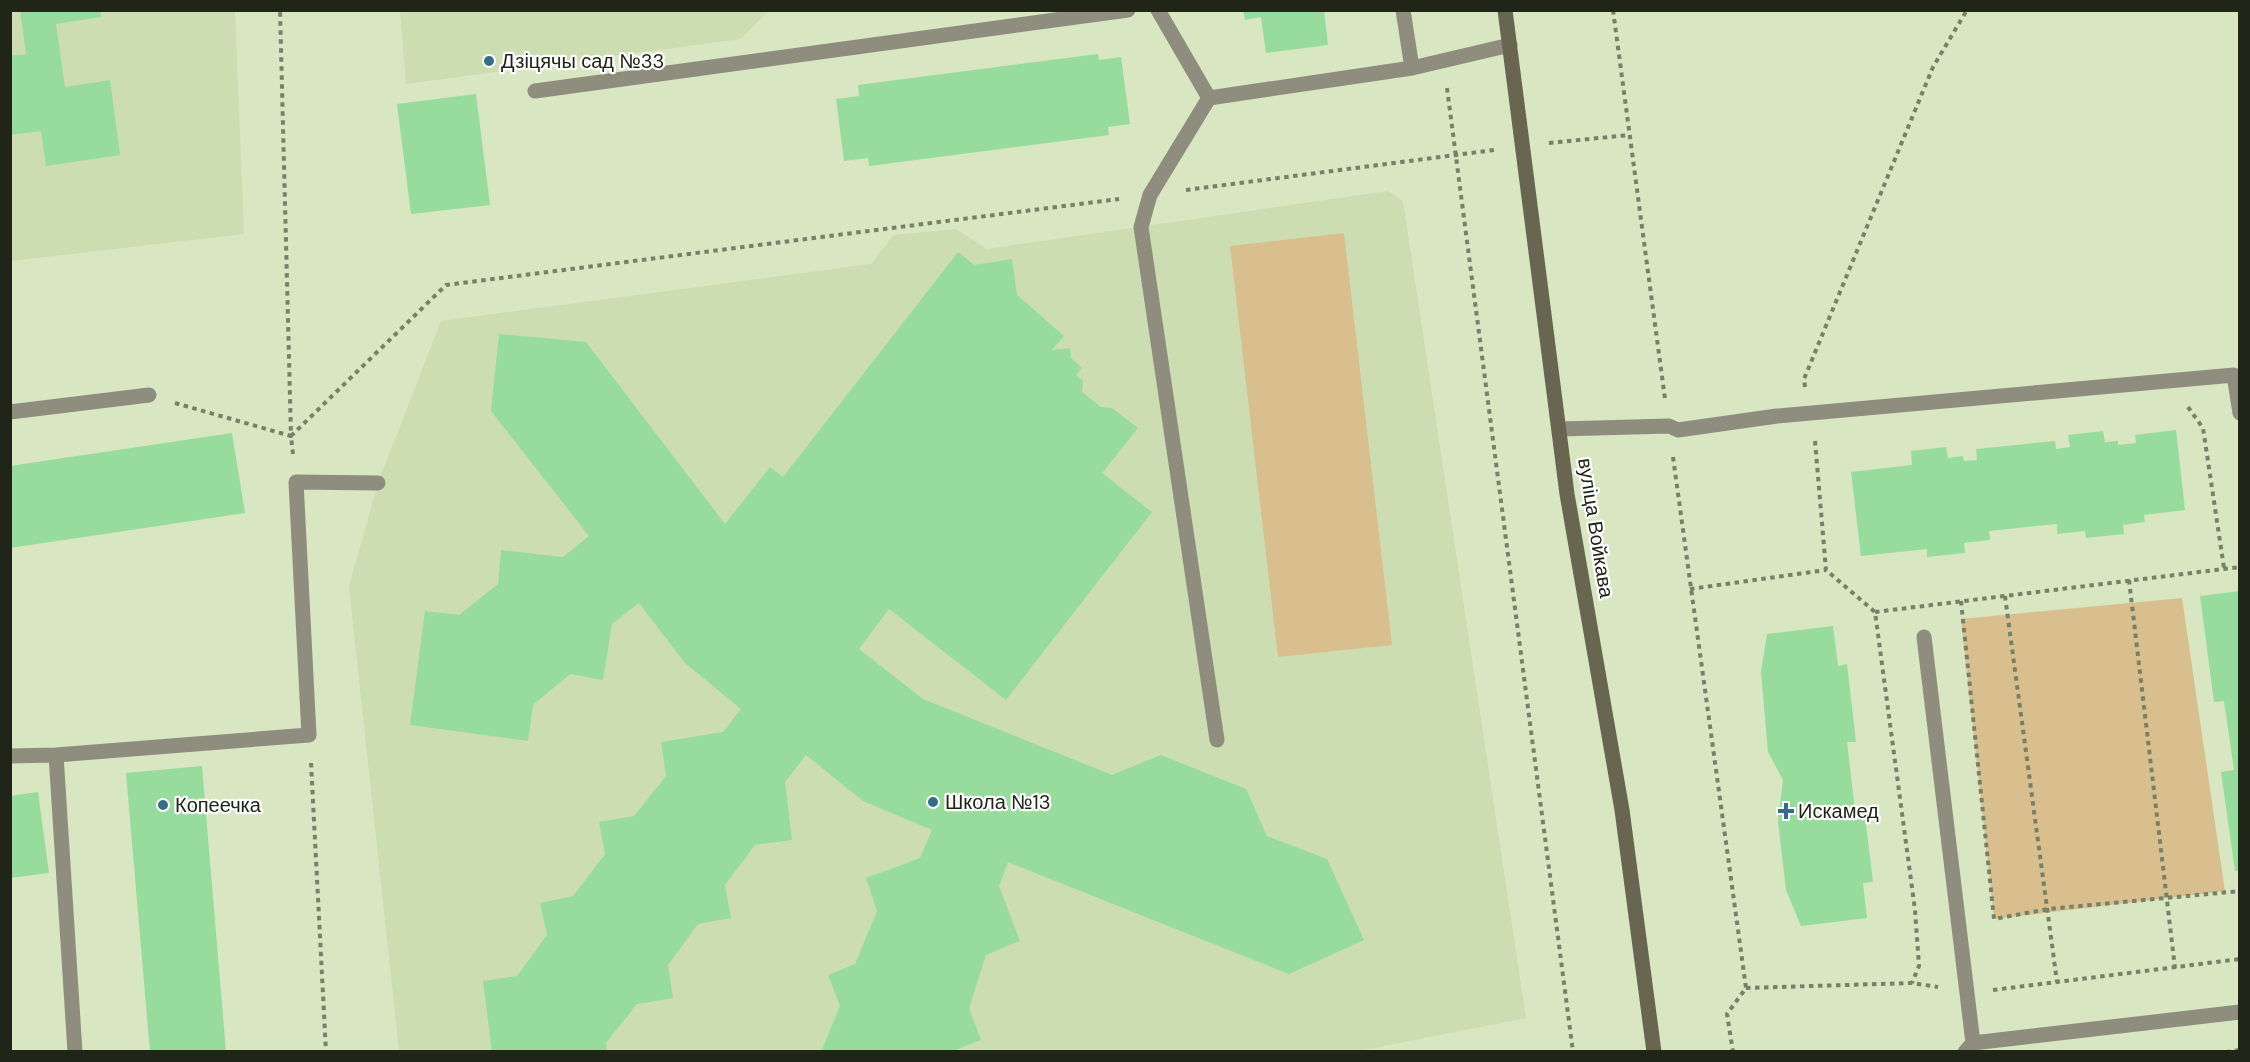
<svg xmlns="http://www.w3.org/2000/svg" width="2250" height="1062" viewBox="0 0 2250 1062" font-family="'DM Sans',sans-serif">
  <rect width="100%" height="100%" fill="#d8e6c2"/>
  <path fill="#ccddb2" d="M 10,11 L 235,11 L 244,234 L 11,261 Z
    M 400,11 L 400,10 L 769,11 L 740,39 L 406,84 Z
    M 1388,191 L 1403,201 L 1526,1018 L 1354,1052 L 399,1051 L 349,586 L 378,483 L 441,321 L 871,264 L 894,235 L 956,229 L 987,249 Z"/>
  <path fill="#dabf8e" d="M 1344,233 L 1392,645 L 1278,657 L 1230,246 Z
    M 2182,598 L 2225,891 L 1994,919 L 1961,619 Z"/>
  <path fill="#97dc9c" d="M 20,10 L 100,10 L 101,17 L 56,24 L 65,87 L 110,80 L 120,155 L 46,166 L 41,131 L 10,135 L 10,56 L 26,54 Z
    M 1243,10 L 1324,10 L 1328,45 L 1266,53 L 1261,17 L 1245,20 Z
    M 1098,54 L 1099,60 L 1121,57 L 1130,124 L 1108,127 L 1109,135 L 869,166 L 868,158 L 844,161 L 836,99 L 859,96 L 858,85 Z
    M 476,94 L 490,205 L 411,214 L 397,104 Z
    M 958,252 L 974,265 L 1012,259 L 1017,295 L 1064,336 L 1052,350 L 1070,348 L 1071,358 L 1082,368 L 1076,375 L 1083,381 L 1082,392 L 1101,407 L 1112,408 L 1138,428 L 1102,473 L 1152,512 L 1006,700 L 889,609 L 859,649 L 923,699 L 1112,775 L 1161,755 L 1246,789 L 1267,836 L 1327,859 L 1364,940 L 1289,974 L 1008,862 L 999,886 L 1020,941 L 986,955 L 969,1008 L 981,1040 L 950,1052 L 821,1052 L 840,1006 L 828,975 L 855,964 L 877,911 L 866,878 L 920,858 L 932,830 L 863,801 L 806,755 L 785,782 L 792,840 L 755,845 L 725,885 L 731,918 L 698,924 L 668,965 L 673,998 L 637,1004 L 606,1043 L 607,1052 L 492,1052 L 483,981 L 517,976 L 547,935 L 540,903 L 573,896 L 605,854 L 599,822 L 634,816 L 666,776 L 661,742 L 723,732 L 741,709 L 685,663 L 639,603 L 612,624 L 603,680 L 570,674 L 533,705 L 528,741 L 410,725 L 425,611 L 459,615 L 498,584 L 501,550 L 563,557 L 589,536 L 491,411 L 499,334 L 586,342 L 725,524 L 770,467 L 783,477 Z
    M 2176,430 L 2185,510 L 2144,515 L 2145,522 L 2123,525 L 2124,534 L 2086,538 L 2085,531 L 2057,534 L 2057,524 L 1989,531 L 1990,540 L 1964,543 L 1965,553 L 1927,557 L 1927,549 L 1861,556 L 1851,472 L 1912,465 L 1911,451 L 1946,447 L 1948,458 L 1963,456 L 1964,461 L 1977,460 L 1976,449 L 2055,441 L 2056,449 L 2070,447 L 2068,435 L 2103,431 L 2105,442 L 2118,441 L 2118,445 L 2136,443 L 2135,435 Z
    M 232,433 L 245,513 L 10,548 L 10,466 Z
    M 2240,591 L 2240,870 L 2235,871 L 2221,772 L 2234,770 L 2224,701 L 2214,702 L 2200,596 Z
    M 1833,626 L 1838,666 L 1847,664 L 1856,742 L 1847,742 L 1855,810 L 1864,808 L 1873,882 L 1863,883 L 1867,918 L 1801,926 L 1786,890 L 1778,821 L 1783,780 L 1768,752 L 1761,672 L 1767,634 Z
    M 202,766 L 226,1052 L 150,1052 L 126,773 Z
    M 38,792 L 49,873 L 10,878 L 10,796 Z"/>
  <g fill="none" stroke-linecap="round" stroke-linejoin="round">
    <path stroke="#778068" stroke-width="4" stroke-dasharray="4.5 4.5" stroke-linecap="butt" d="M 1613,10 L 1665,399
      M 1447,88 L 1573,1052
      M 1549,143 L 1629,135
      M 1186,190 L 1494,150
      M 1805,387 L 1804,379 L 1933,67 L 1967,10
      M 175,403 L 291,436 L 280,10
      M 2188,407 L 2203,428 L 2224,568
      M 1815,441 L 1826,570 L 1875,612 L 1915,910 L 1919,966 L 1912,983
      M 293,454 L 291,436 L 446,285 L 1119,199
      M 1673,457 L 1746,988 L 1727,1014 L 1733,1052
      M 2129,580 L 2175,968
      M 1690,589 L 1826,570
      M 2005,596 L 2057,982
      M 1961,601 L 1994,919 L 2048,909 L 2240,891
      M 1875,612 L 2240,567
      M 311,763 L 326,1052
      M 1746,988 L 1912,983 L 1938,987
      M 1993,990 L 2240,959
      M 2226,1052 L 2240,1050"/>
    <path stroke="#8e8d7e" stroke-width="15" d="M 1158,10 L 1209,98 L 1412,68 L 1510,45
      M 1403,10 L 1412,68
      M 535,91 L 1128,10
      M 1209,98 L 1150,195 L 1141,227 L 1217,740
      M 10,412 L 149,395
      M 1560,429 L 1669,426 L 1678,430 L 1777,416 L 2234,375 L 2240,413
      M 1924,637 L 1973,1043 L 1965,1052
      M 56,755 L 75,1052
      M 10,756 L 56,755 L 309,735 L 296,482 L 378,483
      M 1973,1043 L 2240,1012"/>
    <path stroke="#686650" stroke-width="15" d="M 1505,10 L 1567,494 L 1622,810 L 1654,1052"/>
  </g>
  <g fill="#356c87" stroke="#fff" stroke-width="2">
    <circle cx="489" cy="61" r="6"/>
    <circle cx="933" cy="802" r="6"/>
    <circle cx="163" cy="805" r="6"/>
    <path d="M1783 802h6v6h6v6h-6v6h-6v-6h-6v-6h6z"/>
  </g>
  <g text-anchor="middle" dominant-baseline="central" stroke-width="4.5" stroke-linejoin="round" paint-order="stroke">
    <g font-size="20" fill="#202518" stroke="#fff" text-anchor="start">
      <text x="501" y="61">Дзіцячы сад №33</text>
      <text x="945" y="802">Школа №13</text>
      <text x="175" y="805">Копеечка</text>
      <text x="1798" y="811">Искамед</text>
    </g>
    <g font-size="20" fill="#202518" stroke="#fff">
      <text transform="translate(1596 528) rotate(81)">вуліца Войкава</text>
    </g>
  </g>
  <rect width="2250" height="1062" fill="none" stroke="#202518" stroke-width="24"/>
</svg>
